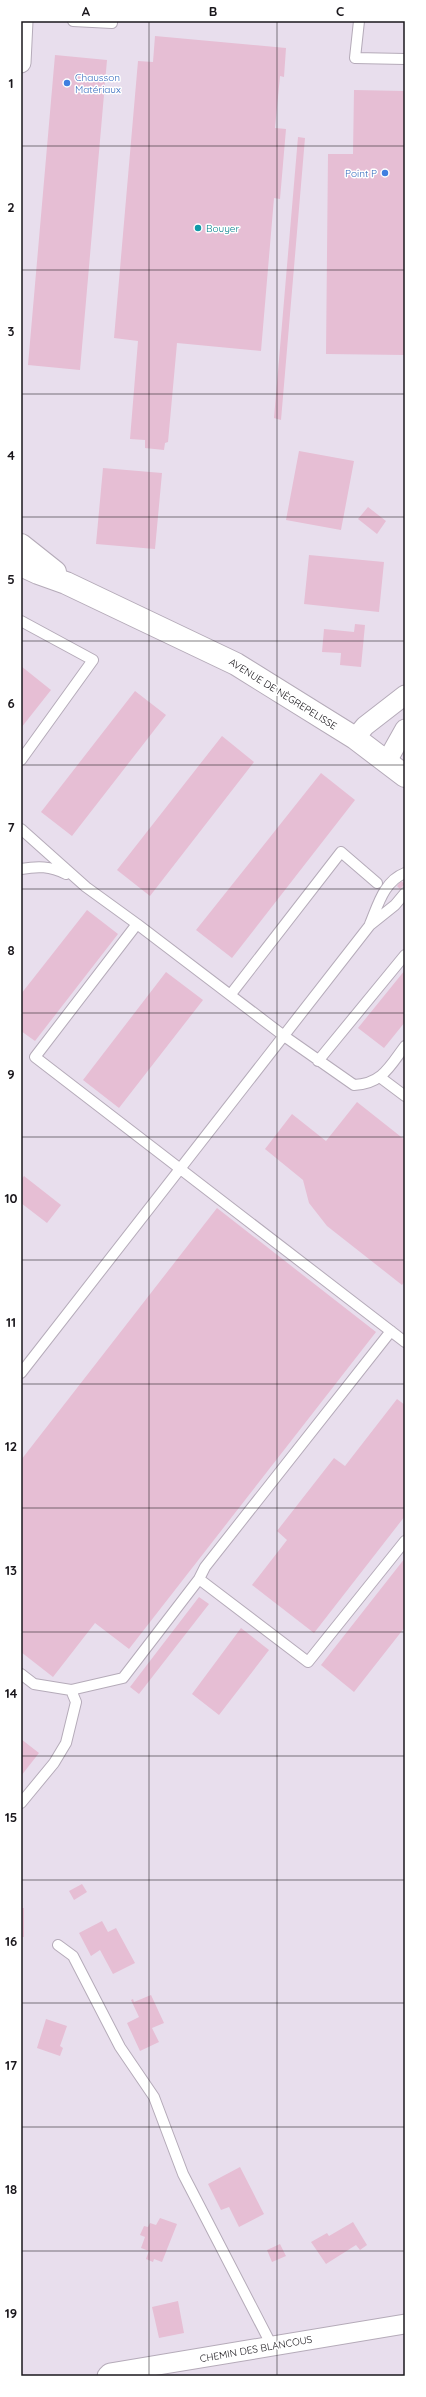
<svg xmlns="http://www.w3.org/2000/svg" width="426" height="2397" viewBox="0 0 426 2397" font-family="Quicksand,sans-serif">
  <rect width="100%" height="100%" fill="#e8deed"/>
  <path fill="#e6bed4" d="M 155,36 L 286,48 L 284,77 L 280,76 L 275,128 L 286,129 L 280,199 L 274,198 L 261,351 L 177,343 L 168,442 L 165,443 L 164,450 L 145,448 L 145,440 L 130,439 L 138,341 L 114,338 L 138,61 L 153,62 Z
    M 55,55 L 107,60 L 80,370 L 28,365 Z
    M 354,90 L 405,91 L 405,355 L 326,354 L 328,154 L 353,154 Z
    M 298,137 L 305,138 L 281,420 L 274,418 Z
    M 299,451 L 354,461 L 341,530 L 286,520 Z
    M 103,468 L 162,473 L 155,549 L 96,544 Z
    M 368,507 L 386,521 L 377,534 L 358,519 Z
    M 309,555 L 384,562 L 379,612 L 304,604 Z
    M 355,624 L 365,625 L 361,667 L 340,665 L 341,653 L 322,652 L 324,629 L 354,632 Z
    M 21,666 L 51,690 L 21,728 Z
    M 135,691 L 166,715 L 72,836 L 41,812 Z
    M 222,736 L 254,762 L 150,896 L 117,870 Z
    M 321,773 L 355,800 L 232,958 L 196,930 Z
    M 401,881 L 405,884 L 400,889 L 397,886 Z
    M 87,910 L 118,934 L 35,1041 L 21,1031 L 21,994 Z
    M 405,970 L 405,1022 L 384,1048 L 358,1028 Z
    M 166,972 L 203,1000 L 119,1108 L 83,1080 Z
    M 357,1102 L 405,1140 L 405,1281 L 402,1285 L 327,1226 L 309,1203 L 303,1180 L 265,1149 L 292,1114 L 326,1141 Z
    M 24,1176 L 61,1205 L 47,1223 L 21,1203 L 21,1180 Z
    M 217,1208 L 376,1332 L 129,1649 L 95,1623 L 53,1677 L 21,1652 L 21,1460 Z
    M 397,1399 L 405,1405 L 405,1516 L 314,1633 L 252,1585 L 287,1540 L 277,1531 L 334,1458 L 345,1466 Z
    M 405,1558 L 405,1627 L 354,1692 L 321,1665 Z
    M 199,1597 L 209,1604 L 139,1694 L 130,1687 Z
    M 241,1628 L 269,1650 L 219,1715 L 192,1694 Z
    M 21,1739 L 39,1753 L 21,1776 Z
    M 82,1884 L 87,1892 L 74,1900 L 69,1891 Z
    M 21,1908 L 24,1908 L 24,1937 L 21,1937 Z
    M 102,1921 L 108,1932 L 116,1928 L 135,1963 L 113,1974 L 100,1950 L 91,1956 L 79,1933 Z
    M 151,1995 L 164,2023 L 152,2028 L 159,2042 L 140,2051 L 127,2023 L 139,2017 L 131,2000 L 133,1999 L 134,2002 Z
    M 46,2019 L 67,2026 L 60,2046 L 63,2048 L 60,2056 L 37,2048 Z
    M 240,2167 L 264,2214 L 239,2227 L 229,2207 L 221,2210 L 208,2184 Z
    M 160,2218 L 177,2224 L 162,2262 L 154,2259 L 153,2262 L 146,2259 L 149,2251 L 141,2248 L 145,2237 L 140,2235 L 144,2226 L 148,2227 L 150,2223 L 156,2225 Z
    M 353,2222 L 367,2245 L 360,2250 L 356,2245 L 326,2264 L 311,2242 L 327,2233 L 329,2236 Z
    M 280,2244 L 286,2256 L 272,2262 L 267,2250 Z
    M 178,2301 L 184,2333 L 159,2338 L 152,2307 Z"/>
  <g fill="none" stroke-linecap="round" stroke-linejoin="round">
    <g stroke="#b5abb9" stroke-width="12">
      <path id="lane" d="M 73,21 L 112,23 L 112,21
        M 359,21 L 355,58 L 405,59
        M 21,621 L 93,660 L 21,760
        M 21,829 L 86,887 L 137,924 L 284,1036 L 354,1085 C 382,1084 390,1066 405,1046
        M 21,869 C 38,866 50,866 66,874
        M 137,924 L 35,1057 L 405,1342
        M 370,924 C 378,905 384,881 405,873
        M 231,994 L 341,852 L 377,883
        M 318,1061 L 405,955
        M 381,1078 L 405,1096
        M 21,1373 L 370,925 L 395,905 L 405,893
        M 199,1579 L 308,1662 L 405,1541
        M 21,1674 L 34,1684 L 71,1690 L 123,1678 L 199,1579 L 205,1567 L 391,1331
        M 21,1803 L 54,1763 L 66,1743 L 76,1702 L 71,1690
        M 58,1945 L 73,1956 L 120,2047 L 154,2097 L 183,2174 L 272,2346"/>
    </g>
    <g stroke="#b5abb9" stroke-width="21">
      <path id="street" d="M 21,63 L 23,21
        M 355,738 L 365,726 L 405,695
        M 387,761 L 405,729
        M 107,2376 L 110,2373 L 405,2324"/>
    </g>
    <g stroke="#b5abb9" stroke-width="24">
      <path id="primary" d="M 21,545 L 55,572
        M 21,565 L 38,573 L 66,583 L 236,664 L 355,738 L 405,776"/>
    </g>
    <use href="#lane" stroke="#fff" stroke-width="10"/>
    <use href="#street" stroke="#fff" stroke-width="19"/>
    <use href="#primary" stroke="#fff" stroke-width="22"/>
  </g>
  <path fill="none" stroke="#1a171c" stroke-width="1" stroke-opacity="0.55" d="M 149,21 L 149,2376M 277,21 L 277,2376M 21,146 L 405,146M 21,270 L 405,270M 21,394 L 405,394M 21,517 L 405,517M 21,641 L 405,641M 21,765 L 405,765M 21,889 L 405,889M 21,1013 L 405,1013M 21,1137 L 405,1137M 21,1260 L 405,1260M 21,1384 L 405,1384M 21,1508 L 405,1508M 21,1632 L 405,1632M 21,1756 L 405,1756M 21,1880 L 405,1880M 21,2003 L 405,2003M 21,2127 L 405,2127M 21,2251 L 405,2251"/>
  <g fill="#3f7fe0" stroke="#fff" stroke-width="1.5">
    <circle cx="67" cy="83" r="4"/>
    <circle cx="385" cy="173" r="4"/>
  </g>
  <circle fill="#0f9aa8" stroke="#fff" stroke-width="1.5" cx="198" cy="228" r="4"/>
  <g text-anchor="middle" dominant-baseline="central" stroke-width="3" stroke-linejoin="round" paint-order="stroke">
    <g font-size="10" fill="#366cbe" stroke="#fff" text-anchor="start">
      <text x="75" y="77">Chausson<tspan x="75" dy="12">Matériaux</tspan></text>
      <text x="377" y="173" text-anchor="end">Point P</text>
    </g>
    <g font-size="10" fill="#0d838f" stroke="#fff" text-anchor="start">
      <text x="206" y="228">Bouyer</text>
    </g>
    <g font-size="10" fill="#1a171c" stroke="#fff">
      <text transform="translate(283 694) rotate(32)">AVENUE DE NÈGREPELISSE</text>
      <text transform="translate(256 2349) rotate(-10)">CHEMIN DES BLANCOUS</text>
    </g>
  </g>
  <rect width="426" height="2397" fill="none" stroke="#ffffff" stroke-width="44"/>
  <rect x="22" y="22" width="382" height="2353" fill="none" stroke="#1a171c" stroke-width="1.5"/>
  <g font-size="13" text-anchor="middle" font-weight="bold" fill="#1a171c">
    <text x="86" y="16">A</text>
    <text x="213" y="16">B</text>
    <text x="340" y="16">C</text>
    <text x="11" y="88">1</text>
    <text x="11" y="212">2</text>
    <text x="11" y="336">3</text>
    <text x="11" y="460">4</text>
    <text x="11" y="584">5</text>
    <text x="11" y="708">6</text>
    <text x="11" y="832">7</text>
    <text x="11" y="955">8</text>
    <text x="11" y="1079">9</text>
    <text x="11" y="1203">10</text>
    <text x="11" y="1327">11</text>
    <text x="11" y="1451">12</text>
    <text x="11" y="1575">13</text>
    <text x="11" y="1698">14</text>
    <text x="11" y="1822">15</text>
    <text x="11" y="1946">16</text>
    <text x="11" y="2070">17</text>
    <text x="11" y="2194">18</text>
    <text x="11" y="2318">19</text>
  </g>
</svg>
